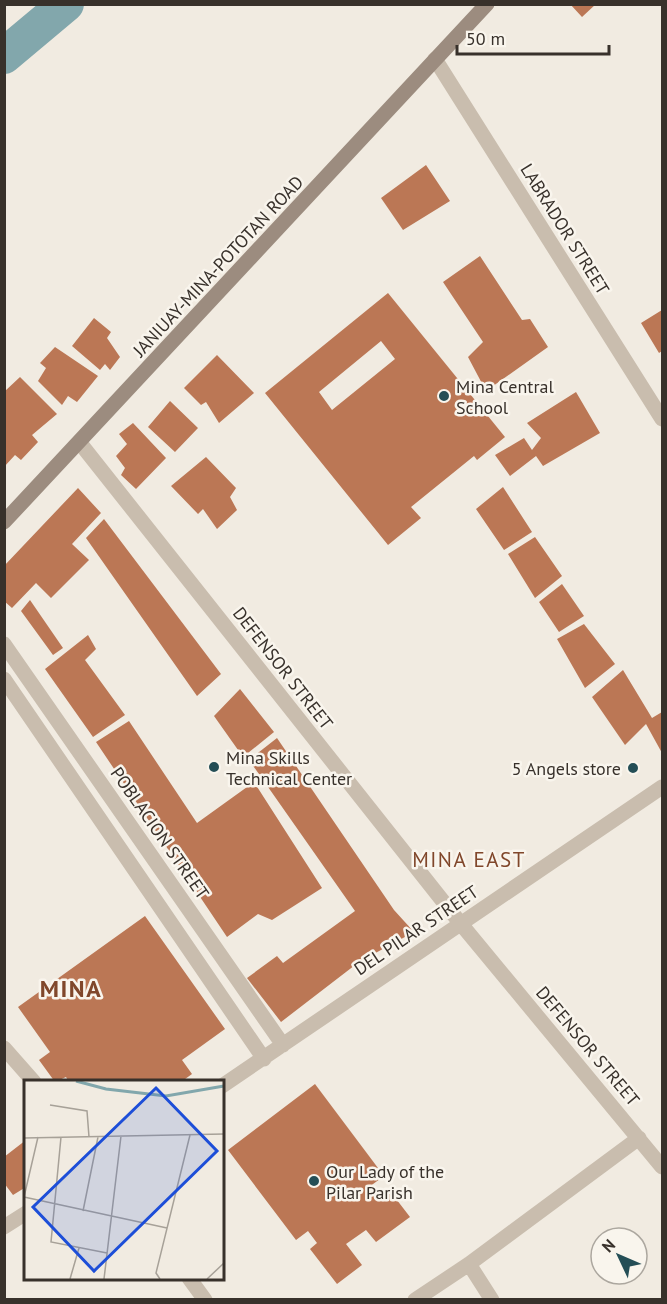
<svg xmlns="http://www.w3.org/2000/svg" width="667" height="1304" viewBox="0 0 667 1304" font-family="'PT Sans',sans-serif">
  <rect width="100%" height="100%" fill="#f1ebe1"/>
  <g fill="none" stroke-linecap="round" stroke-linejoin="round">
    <path stroke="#82a7ac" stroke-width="36" d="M 4,56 L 66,4"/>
  </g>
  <path fill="#b75" fill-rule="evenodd" d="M 570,4 L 596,4 L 582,17 Z
    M 426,165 L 450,201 L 403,230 L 381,198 Z
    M 480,256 L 522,320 L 530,319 L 548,347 L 486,391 L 468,357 L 483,342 L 443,282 Z
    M 388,293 L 505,437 L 477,460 L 474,456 L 411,507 L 421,518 L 388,545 L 265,393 ZM 381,341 L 395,359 L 332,410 L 319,392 Z
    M 662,310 L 662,351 L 659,353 L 641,323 Z
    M 94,318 L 111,332 L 107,338 L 120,357 L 110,370 L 105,364 L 100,370 L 72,346 Z
    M 55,347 L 98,376 L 77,402 L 68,396 L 62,405 L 38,381 L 46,368 L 40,363 Z
    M 217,355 L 254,393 L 219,423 L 206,402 L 201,405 L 184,388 Z
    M 20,377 L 57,414 L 32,435 L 38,442 L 21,460 L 15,455 L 4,467 L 4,392 Z
    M 576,392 L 600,433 L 543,466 L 536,456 L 510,476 L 495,455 L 524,438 L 532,450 L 541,438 L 527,423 Z
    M 170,401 L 198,428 L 175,452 L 148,427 Z
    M 133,423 L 166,458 L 136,489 L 121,475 L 125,468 L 116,456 L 127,444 L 119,434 Z
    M 206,457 L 236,488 L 230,497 L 237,510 L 217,529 L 203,509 L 198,514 L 171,486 Z
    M 503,487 L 532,532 L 504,550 L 476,509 Z
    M 78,488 L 101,513 L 72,544 L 89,560 L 51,598 L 36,583 L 12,608 L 4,601 L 4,566 Z
    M 104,519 L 221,674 L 197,696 L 86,538 Z
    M 535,537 L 562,576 L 535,598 L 508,554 Z
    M 562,584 L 584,616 L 559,632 L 539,602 Z
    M 30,600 L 63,648 L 53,655 L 21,611 Z
    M 584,624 L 615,664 L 585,688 L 557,639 Z
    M 88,635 L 96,649 L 85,660 L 125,715 L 93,737 L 45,669 Z
    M 623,670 L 652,718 L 662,712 L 662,753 L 646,724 L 625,745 L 592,697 Z
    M 240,689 L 274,732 L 243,757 L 214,716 Z
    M 129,721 L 197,823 L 254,782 L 322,888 L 272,920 L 258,914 L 227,937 L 96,742 Z
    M 277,738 L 394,910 L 414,932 L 359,962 L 281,1022 L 247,978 L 277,956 L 283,963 L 355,911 L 249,760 Z
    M 145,916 L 225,1029 L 182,1060 L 192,1074 L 181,1082 L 69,1082 L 66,1077 L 55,1082 L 39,1060 L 50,1052 L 18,1007 Z
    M 315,1084 L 384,1176 L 369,1187 L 379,1200 L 390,1191 L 410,1217 L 376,1242 L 366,1230 L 346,1244 L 362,1265 L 337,1284 L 310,1249 L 317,1243 L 308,1231 L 296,1240 L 228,1150 Z
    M 26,1140 L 26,1187 L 13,1195 L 4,1183 L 4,1157 Z"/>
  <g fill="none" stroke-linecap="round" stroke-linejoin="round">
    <path stroke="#c9bdae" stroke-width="15" d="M 435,59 L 662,419
      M 80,443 L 461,924 L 662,1167
      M 4,644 L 283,1045
      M 4,679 L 264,1059
      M 4,1048 L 34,1082
      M 222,1086 L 662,787
      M 4,1227 L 26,1213
      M 469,1264 L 492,1300
      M 189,1278 L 205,1300
      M 415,1300 L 469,1264 L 639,1138"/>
    <path stroke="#9c8c7f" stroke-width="15" d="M 4,522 L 487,4"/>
  </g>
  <g fill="#244e56" stroke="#f9f5ed" stroke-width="2">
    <circle cx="444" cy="396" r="6"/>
    <circle cx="214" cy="767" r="6"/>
    <circle cx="633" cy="768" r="6"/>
    <circle cx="314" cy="1181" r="6"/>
  </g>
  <g text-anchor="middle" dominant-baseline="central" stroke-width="5" stroke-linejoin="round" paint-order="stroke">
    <g font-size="18" fill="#38312b" stroke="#f9f5ed">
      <text transform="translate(565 229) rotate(58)">LABRADOR STREET</text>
      <text transform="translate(218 266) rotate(-47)">JANIUAY-MINA-POTOTAN ROAD</text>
      <text transform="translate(283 668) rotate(52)">DEFENSOR STREET</text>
      <text transform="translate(160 833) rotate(55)">POBLACION STREET</text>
      <text transform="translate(416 930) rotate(-34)">DEL PILAR STREET</text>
      <text transform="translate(588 1046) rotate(50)">DEFENSOR STREET</text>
    </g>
    <g font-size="18" fill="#38312b" stroke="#f9f5ed" text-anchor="start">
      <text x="456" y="386">Mina Central<tspan x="456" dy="21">School</tspan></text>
      <text x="226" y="757">Mina Skills<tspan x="226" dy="21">Technical Center</tspan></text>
      <text x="621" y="768" text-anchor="end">5 Angels store</text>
      <text x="326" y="1171">Our Lady of the<tspan x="326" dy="21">Pilar Parish</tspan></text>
    </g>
    <g font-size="21" letter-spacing="1.5" fill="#80472b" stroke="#f9f5ed">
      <text x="469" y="859">MINA EAST</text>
    </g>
    <g font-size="24" font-weight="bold" letter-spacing="1.5" fill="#80472b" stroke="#f9f5ed">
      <text x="71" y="988">MINA</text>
    </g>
  </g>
  <g transform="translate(24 1080)">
    <rect width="200" height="200" fill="#f1ebe1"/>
    <path fill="none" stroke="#82a7ac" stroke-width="3" d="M 52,1 L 82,9 L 142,16 L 200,6"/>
    <path fill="none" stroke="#a7a198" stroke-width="1.5" d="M 26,25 L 63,31 L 65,57M 37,57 L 27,162 L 83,173M 0,58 L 200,54M 0,117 L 143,148M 0,117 L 14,57M 59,131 L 74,57M 46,199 L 55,168M 80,199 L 97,56M 136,199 L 132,193 L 166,55M 183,199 L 200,183"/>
    <path fill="#1d4ed8" fill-opacity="0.15" stroke="#1d4ed8" stroke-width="3" d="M 132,8 L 193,71 L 70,191 L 9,127 Z"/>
    <rect width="200" height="200" fill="none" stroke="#38312b" stroke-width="3"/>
  </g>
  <rect width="667" height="1304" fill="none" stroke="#38312b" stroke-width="12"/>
  <g transform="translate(619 1256) rotate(314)"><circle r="28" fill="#f9f5ed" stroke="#aca79f" stroke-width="1.5"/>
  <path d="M0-4.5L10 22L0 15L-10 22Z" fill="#244e56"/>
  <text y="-9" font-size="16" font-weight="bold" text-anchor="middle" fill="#38312b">N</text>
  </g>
  <path d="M457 45v9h152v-9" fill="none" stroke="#38312b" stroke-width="3"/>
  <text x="466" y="45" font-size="18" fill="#38312b" stroke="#f9f5ed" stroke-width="4.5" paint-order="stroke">50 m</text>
</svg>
